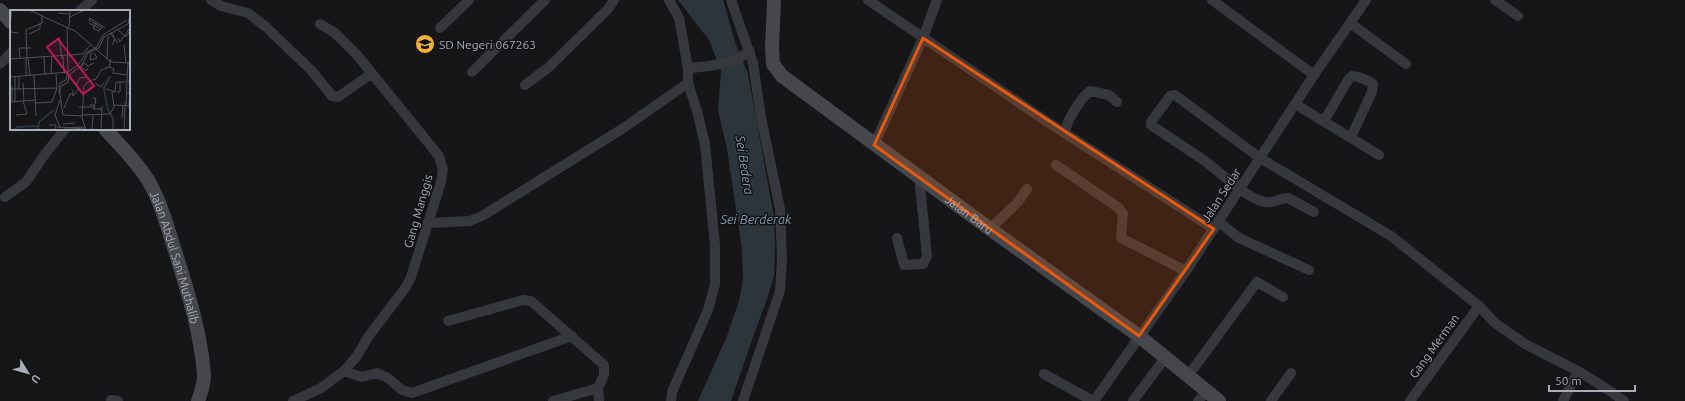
<svg xmlns="http://www.w3.org/2000/svg" width="1685" height="401" viewBox="0 0 1685 401" font-family="Ubuntu,sans-serif">
  <rect width="100%" height="100%" fill="#161618"/>
  <path fill="#2c353c" d="M 678,0 L 723,0 L 736,45 L 748,74 L 774,217 L 775,247 L 774,276 L 768,296 L 752,340 L 731,401 L 698,401 L 727,336 L 739,301 L 743,279 L 742,249 L 727,149 L 718,110 L 721,71 L 709,40 Z"/>
  <g fill="none" stroke-linecap="round" stroke-linejoin="round">
    <path stroke="#37383d" stroke-width="10" d="M 211,0 L 221,6 L 248,13 L 266,27 L 311,70 L 332,96 L 338,97 L 371,74
      M 669,0 L 679,18 L 688,68 L 688,83 L 697,111 L 705,144 L 715,245 L 715,284 L 708,310 L 672,392 L 671,401
      M 731,0 L 753,63 L 761,117 L 780,209 L 782,259 L 780,291 L 743,401
      M 868,0 L 1046,121 L 1214,229
      M 1212,0 L 1314,75
      M 1495,0 L 1518,16
      M 80,11 L 92,0
      M 1350,23 L 1406,64
      M 440,28 L 469,0
      M 0,64 L 11,53
      M 688,68 C 709,67 733,64 750,51
      M 472,72 L 545,0
      M 525,85 L 549,67 L 608,9 L 614,0
      M 1295,104 L 1379,155
      M 1324,121 L 1348,80 L 1352,76 C 1358,76 1368,80 1373,84 L 1372,92 L 1351,137
      M 1065,133 C 1066,121 1081,98 1090,91 L 1109,95 L 1117,102
      M 874,145 L 923,38 L 937,0
      M 1056,165 L 1119,208 L 1123,214 L 1121,237 L 1123,239 L 1186,271
      M 5,197 L 26,182 L 45,154 L 65,129
      M 1314,212 L 1288,198 C 1280,198 1273,204 1265,202 C 1246,198 1221,173 1205,161 C 1187,149 1169,137 1151,125 L 1151,122 L 1170,96 L 1175,95 L 1260,158 L 1391,236 L 1479,306 L 1495,323 L 1525,344 L 1578,371 L 1607,389 L 1624,401
      M 1218,221 L 1239,238 L 1309,270
      M 429,223 L 470,221 L 482,216 L 622,129 L 688,83
      M 990,229 L 1018,202 L 1027,189
      M 897,238 L 904,265 L 923,264 L 927,256 L 919,176
      M 448,321 L 523,300 L 531,301 L 604,365 L 604,375 L 598,388 L 599,401
      M 344,371 L 362,377 L 377,373 L 388,378 L 402,390 L 412,393 L 572,336
      M 1044,374 L 1093,401
      M 1188,376 L 1257,282 L 1283,297
      M 111,400 L 118,401
      M 293,401 L 321,388 L 344,371 L 357,356 L 368,337 L 406,287 L 411,277 L 441,182 L 443,170 L 439,156 L 357,55 L 335,33 L 320,24
      M 553,401 L 598,388
      M 1094,401 L 1186,271 L 1314,75 L 1366,0
      M 1133,401 L 1165,358
      M 1198,401 L 1207,391
      M 1271,401 L 1291,373
      M 1410,401 L 1479,306
      M 1563,401 L 1578,371"/>
    <g stroke="#45474d" stroke-width="14">
      <path id="s1" d="M 774,0 L 772,48 L 773,64 L 782,76 L 990,229 L 1139,336 L 1219,401"/>
      <path d="M 0,10 L 11,22"/>
      <path id="s2" d="M 105,129 C 120,145 136,161 148,180 C 161,202 168,229 176,254 C 188,293 201,333 204,375 C 204,384 201,393 198,401"/>
    </g>
  </g>
  <path fill="#e8590c" fill-opacity="0.2" stroke="#e8590c" stroke-width="3" stroke-linejoin="round" d="M 923,38 L 1214,229 L 1139,336 L 874,145 Z"/>
  <defs>
    <g id="school-disc" transform="scale(1)"><circle r="9.5" fill="#f2b134" stroke="#111113"/><path d="M0-5L7-2L0 1L-7-2ZM-4 1L0 2.5L4 1V4Q0 6-4 4Z" fill="#111"/></g>
  </defs>
  <g fill-rule="evenodd">
    <use href="#school-disc" x="425" y="44"/>
  </g>
  <g text-anchor="middle" dominant-baseline="central" stroke-width="3" stroke-linejoin="round" paint-order="stroke">
    <g font-size="12" fill="#a8adb8" stroke="#111113" text-anchor="start">
      <text x="439" y="44">SD Negeri 067263</text>
    </g>
    <g font-size="12" fill="#a8adb8" stroke="#111113">
      <text transform="translate(1221 195) rotate(-57)">Jalan Sedar</text>
      <text transform="translate(418 211) rotate(-74)">Gang Manggis</text>
      <text stroke="none"><textPath href="#s1" startOffset="312">Jalan Baru</textPath></text>
      <text stroke="none"><textPath href="#s2" startOffset="149">Jalan Abdul Sani Muthalib</textPath></text>
      <text transform="translate(1434 346) rotate(-54)">Gang Merman</text>
    </g>
    <g font-size="13" font-style="italic" fill="#7f9bb3" stroke="#111113">
      <text transform="translate(745 165) rotate(81)">Sei Bedera</text>
      <text x="756" y="219">Sei Berderak</text>
    </g>
  </g>
  <g transform="translate(10 10)">
    <rect width="120" height="120" fill="#161618"/>
    <path fill="none" stroke="#2c353c" stroke-width="2" d="M 100,66 L 94,78 L 97,97 L 103,109 L 103,120M 5,120 L 7,117 L 28,116M 28,120 L 29,112 L 44,100"/>
    <path fill="none" stroke="#505258" stroke-width="1" d="M 19,0 L 65,21 L 101,52 L 120,53M 48,3 L 60,4M 60,7 L 74,0M 79,13 L 90,19M 86,13 L 83,18 L 89,21 L 92,17M 0,15 L 2,0M 0,15 L 1,22 L 8,23M 59,17 L 60,0M 91,17 L 79,10 L 80,8 L 95,18M 107,19 L 116,27 L 120,21M 101,22 L 105,29 L 102,35M 100,23 L 108,33M 19,24 L 30,19 L 30,13M 49,27 L 52,49M 108,28 L 110,32 L 120,18M 114,35 L 116,53M 81,43 L 80,50 L 87,48 L 84,43M 53,45 L 54,64M 34,47 L 35,65M 10,48 L 9,38 L 21,38M 16,48 L 16,66M 17,48 L 16,20 L 32,13 L 32,6M 18,48 L 20,66M 0,49 L 73,44 L 81,34M 97,49 L 98,26M 99,57 L 104,59 L 103,63 L 117,65M 78,58 L 76,61 L 71,57 L 74,53 L 78,56 L 84,53M 41,64 L 42,46M 46,64 L 47,78M 24,65 L 26,106M 5,66 L 5,91M 9,66 L 9,79M 0,67 L 58,62 L 57,17M 117,71 L 118,53M 13,73 L 14,91M 85,73 L 91,77 L 94,73M 66,75 L 70,68 L 76,67 L 80,70M 2,76 L 2,92M 0,79 L 47,78 L 42,92 L 25,93M 96,79 L 105,82 L 106,72 L 120,72M 63,80 L 63,86 L 68,80 L 67,72M 107,82 L 110,82 L 110,72M 49,83 L 50,73 L 56,70 L 58,62 L 68,55 L 77,42 L 87,37 L 93,25 L 117,10M 117,83 L 120,83 L 119,96M 50,85 L 50,77 L 58,72 L 59,65 L 71,56 L 78,43 L 89,38 L 94,27 L 118,14 L 120,5M 50,85 L 53,105 L 72,106M 83,88 L 86,88 L 84,99M 0,92 L 25,90M 83,94 L 83,99 L 92,99M 104,95 L 120,96M 116,96 L 117,73M 69,97 L 81,97 L 81,94M 54,98 L 60,84 L 63,84M 6,105 L 17,104 L 13,91M 72,105 L 100,104 L 104,97 L 102,82M 112,108 L 113,95M 53,114 L 65,113M 39,115 L 46,115 L 45,120M 47,117 L 75,119M 50,117 L 45,105 L 50,90M 54,118 L 75,117M 91,118 L 92,96M 76,120 L 72,108 L 74,76 L 79,71 L 86,69 L 91,60 L 99,57 L 101,49M 82,120 L 83,105M 114,120 L 115,93"/>
    <path fill="#c2185b" fill-opacity="0.15" stroke="#c2185b" stroke-width="2" d="M 48,29 L 84,76 L 73,84 L 37,37 Z"/>
    <rect width="120" height="120" fill="none" stroke="#a8adb8" stroke-width="2"/>
  </g>
  <g transform="translate(28 373) rotate(127)" stroke="#111113" stroke-width="3" paint-order="stroke">
  <path d="M0-3L7 15L0 10L-7 15Z" fill="#a8adb8"/>
  <text y="-6" font-size="11" font-weight="bold" text-anchor="middle" fill="#a8adb8">U</text>
  </g>
  <path d="M1549 385v6h86v-6" fill="none" stroke="#a8adb8" stroke-width="2"/>
  <text x="1555" y="385" font-size="12" fill="#a8adb8" stroke="#111113" stroke-width="3" paint-order="stroke">50 m</text>
</svg>
